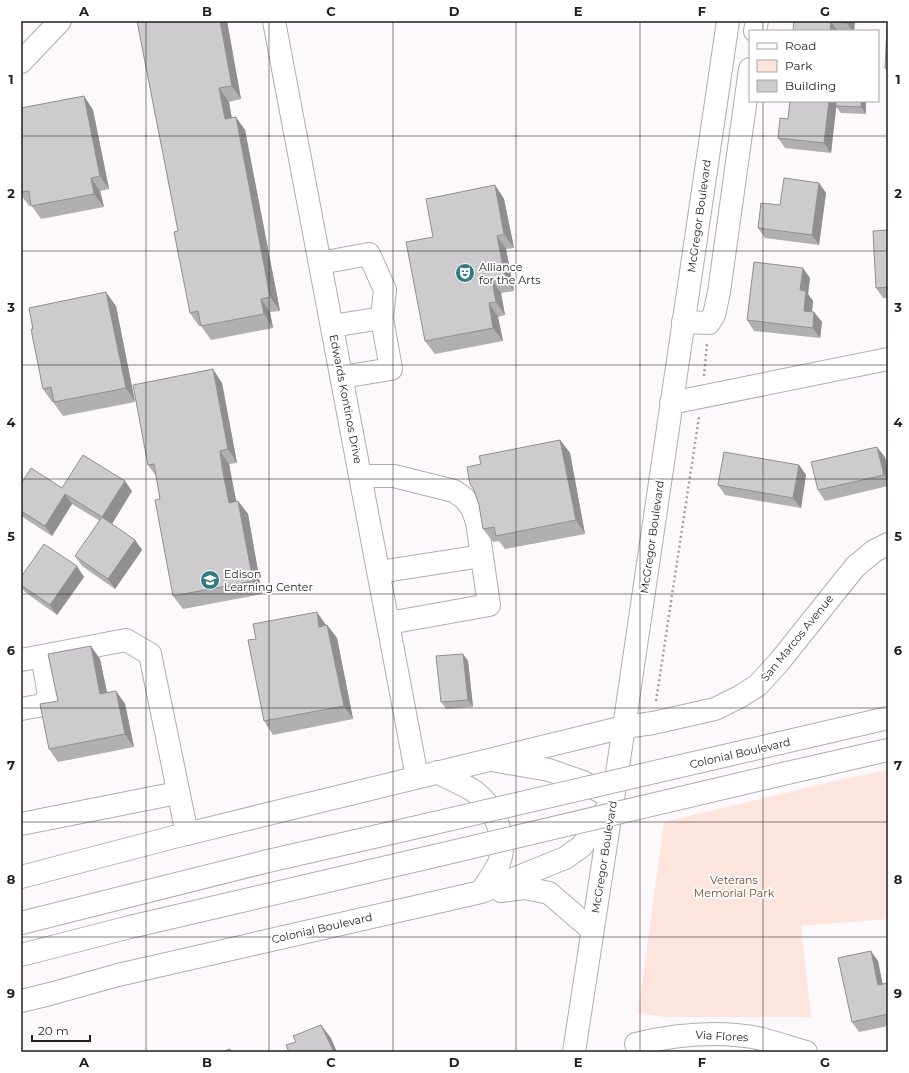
<svg xmlns="http://www.w3.org/2000/svg" width="909" height="1073" viewBox="0 0 909 1073" font-family="Montserrat,sans-serif">
  <rect width="100%" height="100%" fill="#fdf8fb"/>
  <path fill="#fde5de" d="M 888,770 L 888,919 L 801,926 L 811,1017 L 664,1017 L 638,1013 L 664,822 L 843,779 Z"/>
  <g fill="none" stroke-linecap="round" stroke-linejoin="round">
    <g stroke="#b1adb0" stroke-width="24">
      <path id="minor" d="M 274,21 L 417,777
        M 755,31 L 757,21
        M 21,62 L 60,21
        M 320,263 L 369,254 L 385,290 L 382,318 L 391,369 L 342,377
        M 683,322 L 709,323 L 714,315 L 719,292 L 750,69
        M 332,326 L 382,318
        M 671,403 L 888,359
        M 360,476 L 394,476 L 454,491 L 464,498 L 472,508 L 477,522 L 489,605 L 389,623
        M 379,572 L 482,556
        M 21,660 L 126,640 L 150,654 L 187,834
        M 21,709 L 43,705 L 49,695 L 42,656
        M 624,727 L 653,723 L 715,709 L 741,696 L 758,685 L 779,662 L 855,567 L 874,551 L 888,544
        M 21,824 L 177,793
        M 636,1044 C 678,1034 720,1030 762,1039 C 777,1043 792,1048 806,1052"/>
    </g>
    <g stroke="#b1adb0" stroke-width="24">
      <path id="major" d="M 497,761 L 549,770 L 583,782 L 601,792
        M 437,772 C 449,779 464,784 475,792 C 495,807 508,840 499,863 C 494,873 487,883 481,892
        M 21,877 L 174,837 L 624,727
        M 501,891 L 525,888 L 549,893 L 592,930
        M 21,1001 L 50,994 L 118,975 L 481,892 L 565,858 L 582,846 L 609,805
        M 574,1052 L 624,727 L 728,21"/>
    </g>
    <g stroke="#b1adb0" stroke-width="24">
      <path id="highway" d="M 780,743 L 888,718
        M 787,773 L 888,750
        M 21,923 L 268,861 L 413,828
        M 21,955 L 130,927 L 426,858"/>
    </g>
    <path stroke="#a19d9f" stroke-width="2.5" stroke-dasharray="2 3" stroke-linecap="butt" d="M 704,376 L 707,344
      M 656,701 L 699,417"/>
    <use href="#minor" stroke="#fff" stroke-width="22"/>
    <use href="#major" stroke="#fff" stroke-width="22"/>
    <use href="#highway" stroke="#fff" stroke-width="22"/>
    <g stroke="#b1adb0" stroke-width="24" stroke-linecap="butt">
      <path id="highway-bridge" d="M 413,828 L 780,743
        M 426,858 L 787,773"/>
    </g>
    <use href="#highway-bridge" stroke="#fff" stroke-width="22"/>
  </g>
  <path fill="#b1afb2" d="M 227,21 L 241,99 L 229,102 L 232,118 L 245,130 L 280,311 L 270,312 L 273,328 L 211,340 L 201,326 L 199,326 L 190,313 L 178,231 Z
    M 794,21 L 855,21 L 854,31 L 793,31 Z
    M 888,26 L 888,73 L 885,68 Z
    M 84,96 L 93,110 L 109,189 L 100,191 L 104,207 L 41,219 L 31,205 L 29,206 L 21,195 L 21,108 Z
    M 790,101 L 866,101 L 866,114 L 841,113 L 836,107 L 831,153 L 785,148 L 778,138 L 788,119 Z
    M 819,183 L 826,193 L 819,245 L 765,238 L 758,228 L 780,205 Z
    M 495,185 L 504,199 L 514,248 L 506,249 L 514,291 L 501,293 L 505,315 L 498,317 L 503,341 L 435,354 L 425,341 L 433,237 Z
    M 888,230 L 888,298 L 883,298 L 876,288 Z
    M 810,278 L 808,294 L 813,301 L 812,312 L 814,312 L 822,322 L 820,338 L 754,331 L 747,320 Z
    M 116,306 L 135,402 L 63,416 L 53,402 L 52,402 L 43,389 Z
    M 222,383 L 237,463 L 229,464 L 232,480 L 236,501 L 238,501 L 248,514 L 262,594 L 183,609 L 173,596 L 160,499 L 156,476 L 148,465 Z
    M 560,440 L 570,453 L 585,534 L 505,549 L 499,541 L 493,542 L 483,529 L 479,505 L 481,464 Z
    M 885,457 L 888,471 L 888,486 L 825,501 L 818,490 Z
    M 799,465 L 806,475 L 801,508 L 725,495 L 718,485 Z
    M 21,484 L 62,488 L 132,491 L 112,524 L 135,540 L 142,550 L 115,589 L 82,566 L 75,556 L 100,521 L 72,504 L 52,536 L 21,516 Z
    M 21,577 L 84,577 L 57,615 L 25,592 L 21,587 Z
    M 326,625 L 327,625 L 337,638 L 353,719 L 273,735 L 264,721 Z
    M 463,654 L 468,661 L 473,707 L 446,709 L 441,702 Z
    M 100,659 L 107,692 L 116,691 L 125,704 L 134,747 L 58,762 L 49,749 L 58,701 Z
    M 878,961 L 882,984 L 888,985 L 888,1026 L 859,1032 L 852,1022 Z"/>
  <path fill="#908e91" d="M 220,21 L 227,21 L 241,99 L 232,86 Z
    M 847,21 L 855,21 L 854,31 L 852,31 L 847,23 Z
    M 831,22 L 838,31 L 830,31 Z
    M 219,88 L 229,102 L 234,132 L 225,119 Z
    M 84,96 L 93,110 L 109,189 L 100,176 Z
    M 829,101 L 837,101 L 831,153 L 824,143 Z
    M 861,101 L 866,101 L 866,114 L 861,107 Z
    M 236,117 L 245,130 L 280,311 L 270,297 Z
    M 91,178 L 100,191 L 104,207 L 94,194 Z
    M 819,183 L 826,193 L 819,245 L 812,235 Z
    M 495,185 L 504,199 L 514,248 L 504,234 Z
    M 497,236 L 506,249 L 514,291 L 505,277 Z
    M 803,268 L 810,278 L 808,294 L 813,301 L 811,321 L 804,311 L 800,290 Z
    M 492,280 L 501,293 L 505,315 L 496,302 Z
    M 106,292 L 116,306 L 135,402 L 126,388 Z
    M 261,299 L 270,312 L 273,328 L 264,314 Z
    M 489,303 L 498,317 L 503,341 L 493,328 Z
    M 814,312 L 822,322 L 820,338 L 813,328 Z
    M 213,369 L 222,383 L 237,463 L 228,449 Z
    M 560,440 L 570,453 L 585,534 L 576,520 Z
    M 877,447 L 885,457 L 888,471 L 888,481 L 884,475 Z
    M 220,451 L 229,464 L 239,516 L 229,503 Z
    M 799,465 L 806,475 L 801,508 L 793,498 Z
    M 125,481 L 132,491 L 110,527 L 102,517 Z
    M 65,494 L 72,504 L 52,536 L 45,526 Z
    M 238,501 L 248,514 L 262,594 L 253,581 Z
    M 135,540 L 142,550 L 115,589 L 108,579 Z
    M 77,566 L 84,577 L 57,615 L 50,605 Z
    M 317,612 L 326,625 L 329,640 L 319,627 Z
    M 327,625 L 337,638 L 353,719 L 344,706 Z
    M 91,646 L 100,659 L 110,707 L 100,694 Z
    M 463,654 L 468,661 L 473,707 L 468,700 Z
    M 116,691 L 125,704 L 134,747 L 125,734 Z
    M 871,951 L 878,961 L 885,995 L 878,985 Z
    M 321,1025 L 331,1038 L 337,1052 L 334,1052 Z"/>
  <path fill="#cecbcf" stroke="#908e91" d="M 137,21 L 220,21 L 232,86 L 219,88 L 225,119 L 236,117 L 270,297 L 261,299 L 264,314 L 201,326 L 198,311 L 190,313 L 174,232 L 178,231 Z
    M 794,21 L 847,21 L 847,23 L 831,22 L 830,31 L 793,31 Z
    M 887,26 L 888,26 L 888,68 L 885,68 Z
    M 84,96 L 100,176 L 91,178 L 94,194 L 31,206 L 29,191 L 21,192 L 21,108 Z
    M 790,101 L 829,101 L 824,143 L 778,138 L 780,118 L 788,119 Z
    M 836,101 L 861,101 L 861,107 L 836,106 Z
    M 784,178 L 819,183 L 812,235 L 758,228 L 761,203 L 780,205 Z
    M 495,185 L 504,234 L 497,236 L 505,277 L 492,280 L 496,302 L 489,303 L 493,328 L 425,341 L 406,242 L 433,237 L 426,199 Z
    M 888,230 L 888,287 L 876,288 L 873,231 Z
    M 754,262 L 803,268 L 800,290 L 806,291 L 804,311 L 814,312 L 813,328 L 747,320 Z
    M 106,292 L 126,388 L 54,402 L 51,387 L 43,389 L 31,329 L 33,329 L 29,308 Z
    M 213,369 L 228,449 L 220,451 L 222,467 L 229,503 L 238,501 L 253,581 L 173,596 L 155,500 L 160,499 L 154,464 L 148,465 L 133,385 Z
    M 560,440 L 576,520 L 496,536 L 494,527 L 483,529 L 479,505 L 474,490 L 470,484 L 467,467 L 481,464 L 479,456 Z
    M 877,447 L 884,475 L 818,490 L 811,462 Z
    M 724,452 L 799,465 L 793,498 L 718,485 Z
    M 83,455 L 125,481 L 102,517 L 65,494 L 45,526 L 21,511 L 21,484 L 31,468 L 62,488 Z
    M 102,517 L 135,540 L 108,579 L 75,556 Z
    M 44,544 L 77,566 L 50,605 L 21,585 L 21,577 Z
    M 317,612 L 319,627 L 327,625 L 344,706 L 264,721 L 248,640 L 256,639 L 253,624 Z
    M 91,646 L 100,694 L 116,691 L 125,734 L 49,749 L 40,704 L 58,701 L 48,654 Z
    M 463,654 L 468,700 L 441,702 L 436,656 Z
    M 871,951 L 878,985 L 887,983 L 888,989 L 888,1014 L 852,1022 L 838,958 Z
    M 321,1025 L 334,1052 L 289,1052 L 286,1045 L 296,1042 L 293,1036 Z
    M 230,1049 L 231,1052 L 222,1052 Z"/>
  <path fill="none" stroke="#201e1f" stroke-width="1" stroke-opacity="0.55" d="M 146,21 L 146,1052M 269,21 L 269,1052M 393,21 L 393,1052M 516,21 L 516,1052M 640,21 L 640,1052M 763,21 L 763,31M 763,101 L 763,1052M 21,136 L 888,136M 21,251 L 888,251M 21,365 L 888,365M 21,479 L 888,479M 21,594 L 888,594M 21,708 L 888,708M 21,822 L 888,822M 21,937 L 888,937"/>
  <defs>
    <g id="theatre-disc" transform="scale(1)"><circle r="9.5" fill="#317a7f" stroke="#fff"/><path d="M-5-5.5Q0-4 5-5.5V0Q5 5 0 6Q-5 5-5 0ZM-3.3-2.5H-1v1.5H-3.3ZM1-2.5H3.3v1.5H1ZM-2.8 1Q0 5.5 2.8 1Z" fill="#fff"/></g>
    <g id="school-disc" transform="scale(1)"><circle r="9.5" fill="#317a7f" stroke="#fff"/><path d="M0-5L7-2L0 1L-7-2ZM-4 1L0 2.5L4 1V4Q0 6-4 4Z" fill="#fff"/></g>
  </defs>
  <g fill-rule="evenodd">
    <use href="#theatre-disc" x="465" y="273"/>
    <use href="#school-disc" x="210" y="580"/>
  </g>
  <g text-anchor="middle" dominant-baseline="central" stroke-width="3.5" stroke-linejoin="round" paint-order="stroke">
    <g font-size="11" fill="#201e1f" stroke="#fff">
      <text transform="translate(699 216) rotate(-82)">McGregor Boulevard</text>
      <text transform="translate(346 399) rotate(79)">Edwards Kontinos Drive</text>
      <text transform="translate(652 537) rotate(-82)">McGregor Boulevard</text>
      <text transform="translate(797 638) rotate(-51)">San Marcos Avenue</text>
      <text transform="translate(740 753) rotate(-13)">Colonial Boulevard</text>
      <text transform="translate(604 857) rotate(-81)">McGregor Boulevard</text>
      <text transform="translate(322 928) rotate(-13)">Colonial Boulevard</text>
      <text transform="translate(722 1036) rotate(3)">Via Flores</text>
    </g>
    <g font-size="11" fill="#201e1f" stroke="#fff" text-anchor="start">
      <text x="479" y="267">Alliance<tspan x="479" dy="13">for the Arts</tspan></text>
      <text x="224" y="574">Edison<tspan x="224" dy="13">Learning Center</tspan></text>
    </g>
    <g font-size="11" fill="#7d4432" stroke="#fff">
      <text x="734" y="880">Veterans<tspan x="734" dy="13">Memorial Park</tspan></text>
    </g>
  </g>
  <rect width="909" height="1073" fill="none" stroke="#ffffff" stroke-width="44"/>
  <rect x="749" y="30" width="130" height="72" fill="#ffffff" stroke="#a6a5a5"/>
  <rect x="757" y="43" width="20" height="6" fill="#ffffff" stroke="#a6a5a5"/>
  <text x="785" y="50" font-size="12" fill="#201e1f">Road</text>
  <rect x="757" y="60" width="20" height="12" fill="#fde5de" stroke="#a6a5a5"/>
  <text x="785" y="70" font-size="12" fill="#201e1f">Park</text>
  <rect x="757" y="80" width="20" height="12" fill="#cecbcf" stroke="#a6a5a5"/>
  <text x="785" y="90" font-size="12" fill="#201e1f">Building</text>
  <path d="M32 1035v6h58v-6" fill="none" stroke="#201e1f" stroke-width="2"/>
  <text x="38" y="1035" font-size="12" fill="#201e1f" stroke="#ffffff" stroke-width="3" paint-order="stroke">20 m</text>
  <rect x="22" y="22" width="865" height="1029" fill="none" stroke="#201e1f" stroke-width="1.5"/>
  <g font-size="13" text-anchor="middle" font-weight="bold" fill="#201e1f">
    <text x="84" y="16">A</text>
    <text x="207" y="16">B</text>
    <text x="331" y="16">C</text>
    <text x="454" y="16">D</text>
    <text x="578" y="16">E</text>
    <text x="702" y="16">F</text>
    <text x="825" y="16">G</text>
    <text x="11" y="84">1</text>
    <text x="898" y="84">1</text>
    <text x="11" y="198">2</text>
    <text x="898" y="198">2</text>
    <text x="11" y="312">3</text>
    <text x="898" y="312">3</text>
    <text x="11" y="427">4</text>
    <text x="898" y="427">4</text>
    <text x="11" y="541">5</text>
    <text x="898" y="541">5</text>
    <text x="11" y="655">6</text>
    <text x="898" y="655">6</text>
    <text x="11" y="770">7</text>
    <text x="898" y="770">7</text>
    <text x="11" y="884">8</text>
    <text x="898" y="884">8</text>
    <text x="11" y="998">9</text>
    <text x="898" y="998">9</text>
    <text x="84" y="1067">A</text>
    <text x="207" y="1067">B</text>
    <text x="331" y="1067">C</text>
    <text x="454" y="1067">D</text>
    <text x="578" y="1067">E</text>
    <text x="702" y="1067">F</text>
    <text x="825" y="1067">G</text>
  </g>
</svg>
